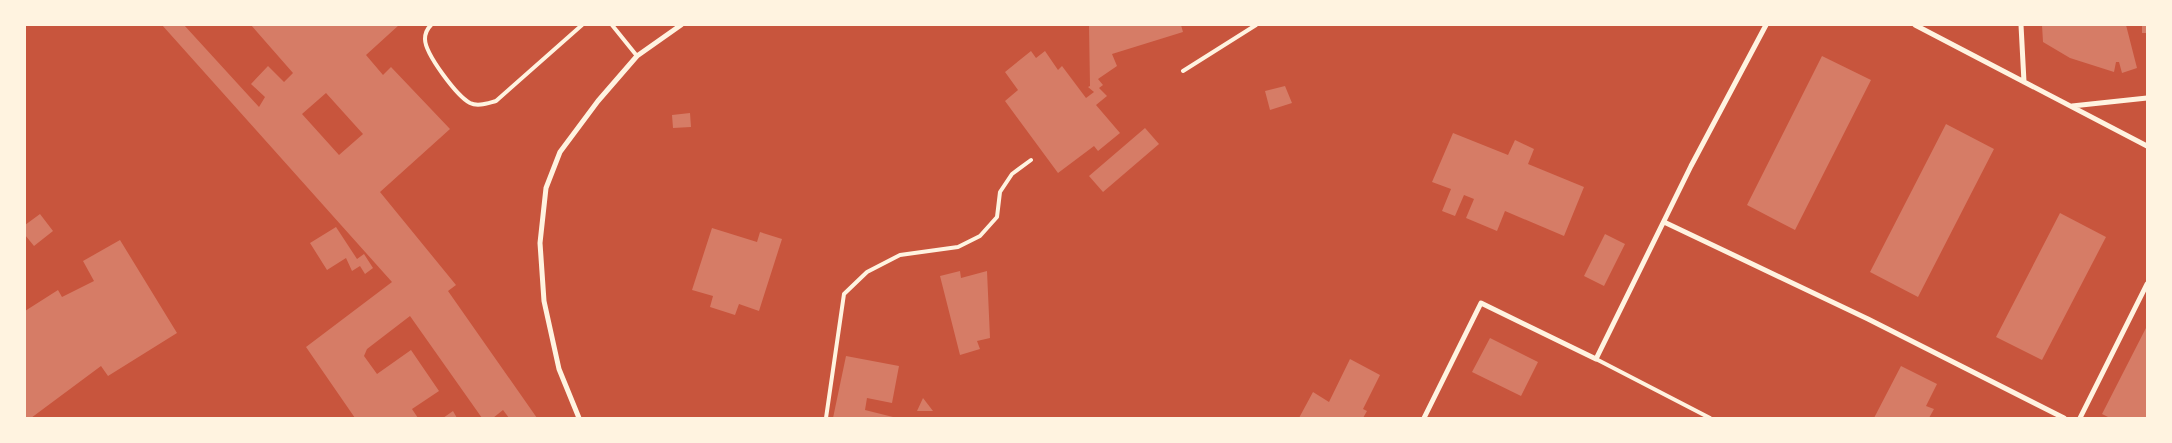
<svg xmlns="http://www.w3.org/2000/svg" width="2172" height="443" viewBox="0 0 2172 443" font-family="Helvetica,sans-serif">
  <rect width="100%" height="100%" fill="#c8553d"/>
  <path fill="#d67c66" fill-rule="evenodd" d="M 162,25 L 184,25 L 259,107 L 265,97 L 251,84 L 268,66 L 284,82 L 293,73 L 251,25 L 399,25 L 366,55 L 383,75 L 391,67 L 450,129 L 380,192 L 456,285 L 448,291 L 537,418 L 509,418 L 503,410 L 493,418 L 482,418 L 410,316 L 367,349 L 364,356 L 377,374 L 411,350 L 439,391 L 412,409 L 418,418 L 355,418 L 306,347 L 392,282 ZM 326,93 L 363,134 L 339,155 L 302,114 Z
    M 1089,25 L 1181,25 L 1183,32 L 1112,54 L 1117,66 L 1098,79 L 1103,85 L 1099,88 L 1107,96 L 1096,105 L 1120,133 L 1098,151 L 1094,146 L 1058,173 L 1005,101 L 1018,90 L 1005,72 L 1031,51 L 1036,58 L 1045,51 L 1058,70 L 1062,66 L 1086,98 L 1094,92 L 1088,87 L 1090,86 Z
    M 2042,25 L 2126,25 L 2137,68 L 2122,73 L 2119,62 L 2116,62 L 2114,72 L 2070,58 L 2043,42 Z
    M 2142,25 L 2147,25 L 2147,33 L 2142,33 Z
    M 1822,56 L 1871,80 L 1795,230 L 1747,205 Z
    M 1285,86 L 1292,103 L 1270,110 L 1265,91 Z
    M 690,113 L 691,127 L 673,128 L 672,115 Z
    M 1946,124 L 1994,149 L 1918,297 L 1870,272 Z
    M 1145,128 L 1159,144 L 1103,192 L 1089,176 Z
    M 1453,133 L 1508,155 L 1515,140 L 1534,149 L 1528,164 L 1584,187 L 1564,236 L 1505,211 L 1497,231 L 1466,218 L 1474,199 L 1464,195 L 1455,216 L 1442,211 L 1451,189 L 1432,182 Z
    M 2060,213 L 2106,237 L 2042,360 L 1996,337 Z
    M 40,214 L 53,231 L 34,246 L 25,235 L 25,225 Z
    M 336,227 L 357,259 L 364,254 L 373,268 L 365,274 L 360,266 L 352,271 L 346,258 L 327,270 L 310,243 Z
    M 712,228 L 757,242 L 760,232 L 782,239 L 759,311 L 739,304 L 735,315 L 710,307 L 713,296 L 692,290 Z
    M 1605,234 L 1625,244 L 1604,286 L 1584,276 Z
    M 120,240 L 177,333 L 108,376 L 101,366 L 31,418 L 25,418 L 25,311 L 58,290 L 62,297 L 94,281 L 83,261 Z
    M 960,271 L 961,278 L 987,271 L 990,338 L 977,341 L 980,349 L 960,355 L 940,276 Z
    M 2147,326 L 2147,418 L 2110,418 L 2102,414 Z
    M 1490,338 L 1538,362 L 1521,396 L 1472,372 Z
    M 846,356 L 899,366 L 892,403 L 867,398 L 865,410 L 897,418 L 833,418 Z
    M 1350,359 L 1380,375 L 1363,409 L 1367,411 L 1363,418 L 1299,418 L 1313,392 L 1329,402 Z
    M 1901,366 L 1937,384 L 1926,406 L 1934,409 L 1929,418 L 1874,418 Z
    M 923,398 L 933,411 L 917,411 Z
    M 453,411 L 457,418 L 443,418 Z"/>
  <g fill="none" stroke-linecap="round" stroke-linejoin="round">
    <path stroke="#fff3e0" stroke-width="4" d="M 431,25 C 427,29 425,34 425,39 C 425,54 457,96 470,103 C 478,107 488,103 496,101 L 582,25
      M 612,25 L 637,56
      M 1183,71 L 1256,25
      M 1596,359 L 1710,418
      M 826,418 L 844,294 L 867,272 L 900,255 L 958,247 L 980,236 L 997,217 L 1000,192 L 1012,174 L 1031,160"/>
    <path stroke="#fff3e0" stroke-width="5" d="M 1915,25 L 2147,146
      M 2021,25 L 2024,82
      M 2072,106 L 2147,98
      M 1664,222 L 1868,319 L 2064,418
      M 579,418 L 559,369 L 544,301 L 540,243 L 546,188 L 560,152 L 598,101 L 637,56 L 681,25
      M 1424,418 L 1481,303 L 1596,359 L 1691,166 L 1766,25
      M 2080,418 L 2147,284"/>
  </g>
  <rect width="2172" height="443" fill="none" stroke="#fff3e0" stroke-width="52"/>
</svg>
